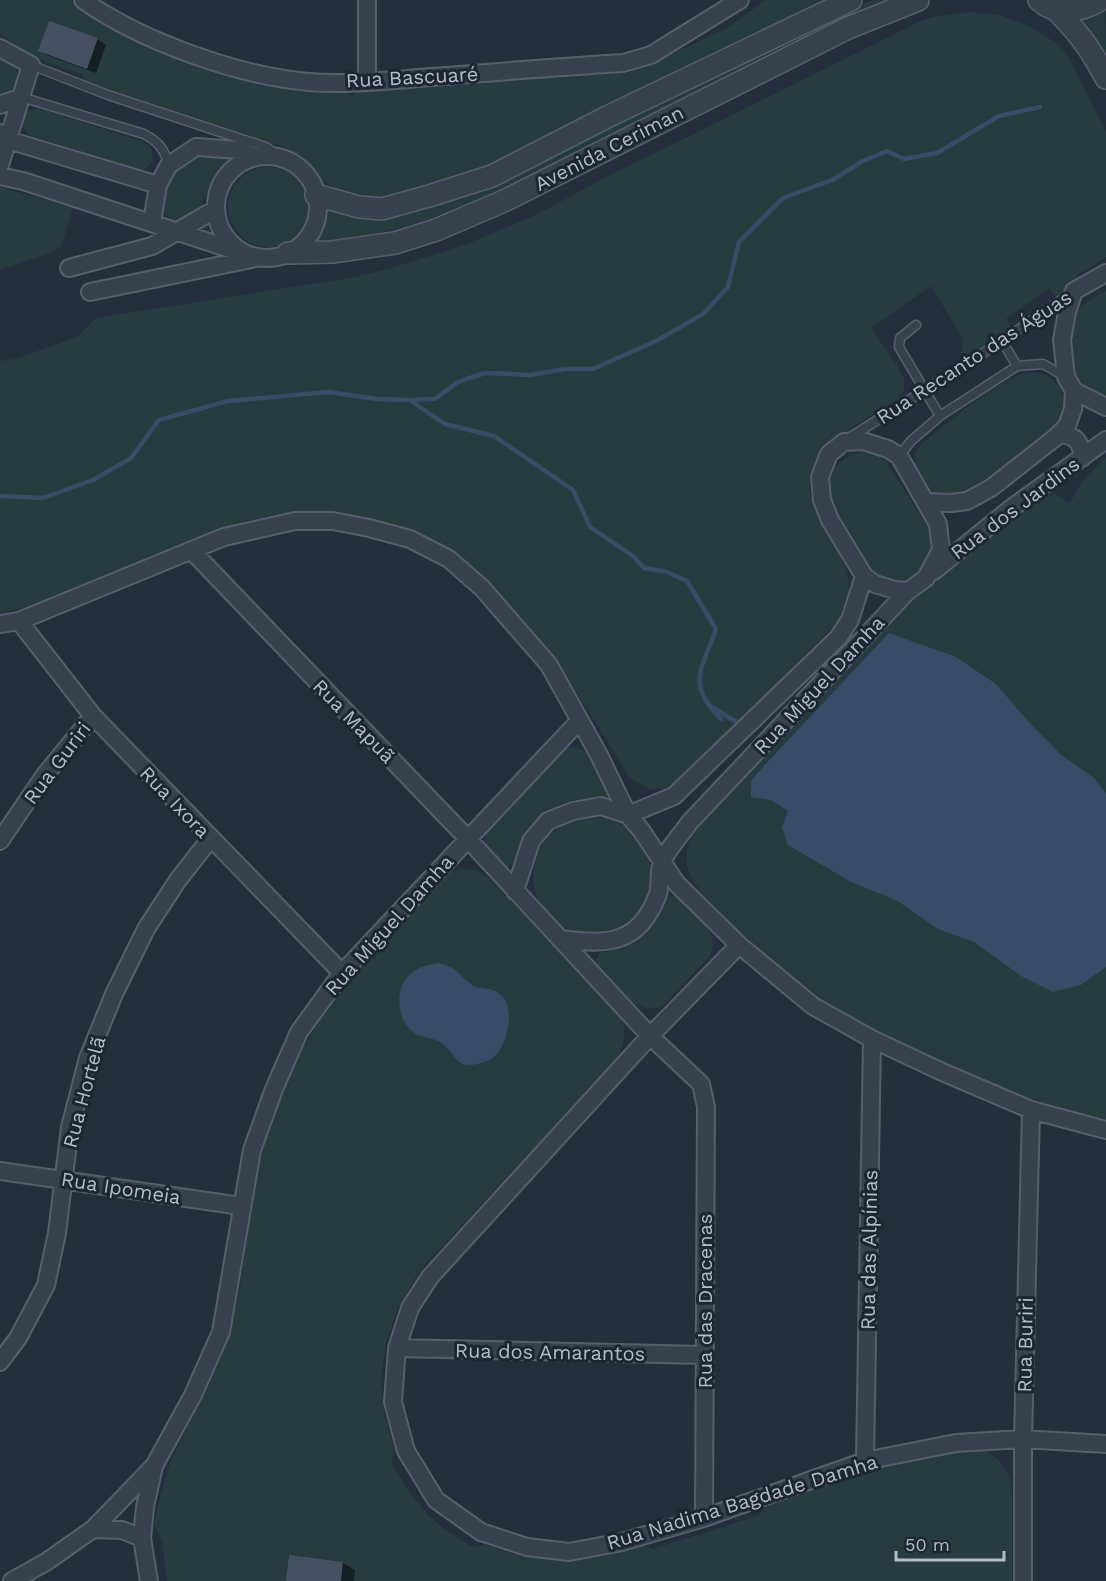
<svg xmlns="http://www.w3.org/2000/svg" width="1106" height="1581" viewBox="0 0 1106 1581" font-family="'Work Sans',sans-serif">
  <rect width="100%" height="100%" fill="#242f3e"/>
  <path fill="#263c3f" d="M 0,0 L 71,0 L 122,31 L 343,89 L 351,97 L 361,88 L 628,72 L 644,67 L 727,28 L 766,0 L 831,0 L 487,170 L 375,200 L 345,194 L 333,188 L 323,181 L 304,161 L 284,147 L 85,81 L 82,74 C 47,63 28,58 0,33 Z
    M 872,0 L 897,0 L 473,205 L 404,227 L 374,234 L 314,242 L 323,224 L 326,207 L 337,212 L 360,218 L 660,101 Z
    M 1105,5 L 1106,61 L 1075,18 Z
    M 969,12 L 1000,15 L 1029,26 L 1055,42 L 1066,53 L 1106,131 L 1106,257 L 1077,275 L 1073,287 L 1056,297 L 1049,288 L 1006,319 L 1011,328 L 967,356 L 961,358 L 963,339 L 931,286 L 871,328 C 879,340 901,368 904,380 C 905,387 903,393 900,399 C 876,414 838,431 822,454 C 777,515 878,551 840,620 L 677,785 L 664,789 L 650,789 L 630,778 L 560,666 L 482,579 L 389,525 L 368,519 L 347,515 L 305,512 L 285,513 L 244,521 L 60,597 L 0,614 L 0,361 L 15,359 L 77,337 L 96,318 L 350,278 L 392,268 L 467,244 L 534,216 L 597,182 L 923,20 L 938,16 Z
    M 0,56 C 24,66 23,87 0,97 Z
    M 38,108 L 144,142 C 152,146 154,153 152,162 L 144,170 L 139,171 L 29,135 C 22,128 21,119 28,111 Z
    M 199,155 L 238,156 C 228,164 219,172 212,183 C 205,195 202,210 190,218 C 167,231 156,203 165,186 C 173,170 185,164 199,155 Z
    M228 207a40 40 0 1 1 80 0a40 40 0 1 1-80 0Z
    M 0,187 L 73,208 L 61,247 L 47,254 L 0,270 Z
    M 1106,291 L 1106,400 C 1099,396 1091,393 1085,388 C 1065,372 1063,335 1076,314 C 1084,303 1094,296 1106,291 Z
    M 1027,372 C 1062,372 1076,405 1053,430 L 965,494 L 937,496 L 925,489 L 914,469 L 915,454 L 918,447 C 944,426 996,379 1027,372 Z
    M 864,452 L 879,456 L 886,461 L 932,533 L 932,549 L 921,570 L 908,579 L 891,581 L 876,576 L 870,572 C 860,555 851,539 842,523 C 838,516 833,509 830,502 C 822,476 839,455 864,452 Z
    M 1106,458 L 1106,1120 C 965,1086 826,1021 725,917 C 697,888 669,864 700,825 L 923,590 L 1002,524 L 1050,491 L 1070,504 C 1078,485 1090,471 1106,458 Z
    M 573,747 L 587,751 L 609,788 L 608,796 C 599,802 586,798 575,800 C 552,804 532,821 522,843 C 519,850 518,859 514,865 L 504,869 L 485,848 L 485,831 L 562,748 Z
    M533 876a59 59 0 1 1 118 0a59 59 0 1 1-118 0Z
    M 459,869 L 475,870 L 490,879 L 622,1017 C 627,1036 623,1051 611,1066 L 429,1260 L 417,1275 L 398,1308 L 386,1343 L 381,1379 L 384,1414 L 394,1447 L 392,1464 L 409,1492 L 430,1517 L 443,1528 L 472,1547 L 485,1545 L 521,1556 L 559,1560 L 598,1556 L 636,1544 L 653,1549 L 760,1515 L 767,1503 L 914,1457 L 977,1448 C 997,1454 1009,1467 1012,1489 L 1012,1581 L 167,1581 L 162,1540 L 154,1525 L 159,1501 L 171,1459 L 209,1385 L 227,1338 L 240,1288 L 248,1213 L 259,1153 L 268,1124 L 291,1067 L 332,1000 L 349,979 L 444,874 Z
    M 674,895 L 680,898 C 694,914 722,934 710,956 L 663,1006 C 637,1018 615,985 597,969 L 595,961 L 599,954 L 603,952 C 635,949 655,924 667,897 Z"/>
  <path fill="#394c67" d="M 889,633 L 956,657 L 996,684 L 1028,721 L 1061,755 L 1093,777 L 1106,793 L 1106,967 L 1081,985 L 1053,992 L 1021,976 L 974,942 L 938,929 L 896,900 L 851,882 L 788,845 L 782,827 L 788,811 L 771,800 L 751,797 L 751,781 L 761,769 Z
    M 438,963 C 459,968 457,974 472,985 C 477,988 484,988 490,989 C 513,996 511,1021 505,1039 C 501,1049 496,1058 485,1062 C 453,1072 459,1055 440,1042 C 432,1037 421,1038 414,1033 C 395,1019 394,985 413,972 C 421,966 429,965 438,963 Z"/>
  <path fill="#0007" d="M 97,39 L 106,45 L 96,73 L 49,56 L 40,51 Z
    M 343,1563 L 355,1570 L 354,1581 L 287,1581 Z"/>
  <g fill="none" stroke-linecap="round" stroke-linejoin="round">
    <path stroke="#394c67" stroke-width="4.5" d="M 411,401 L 445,424 L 494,436 L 573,490 L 590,527 L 633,556 L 644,568 L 667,572 L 687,581 L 716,629 C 701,672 686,683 721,719
      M 0,496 L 43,498 L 93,480 L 131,458 L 159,420 L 228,401 L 329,392 L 377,399 L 409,400 L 435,399 L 458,382 L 485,373 L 530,375 L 565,369 L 593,369 L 656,341 L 703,314 L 728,287 L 739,242 L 783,198 L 832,180 L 863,161 L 887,151 L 904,159 L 937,153 L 999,116 L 1040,107
      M 712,707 L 738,723"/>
  </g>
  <path fill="#455162" d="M 49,21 L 98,38 L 87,69 L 38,51 Z
    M 289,1555 L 343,1562 L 341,1581 L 286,1581 Z"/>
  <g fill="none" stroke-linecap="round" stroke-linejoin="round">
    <g stroke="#565f6c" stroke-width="11">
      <path id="service" d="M 31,65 L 108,95 L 266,147 L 284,159
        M 21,97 L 144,134 C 159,142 164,149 169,165
        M 916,325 L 900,338 L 899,347 L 940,416
        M 1002,341 L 1017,366
        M 849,438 L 1002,341 L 1071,293
        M 899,456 L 911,441 L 940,416 L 1017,366 L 1043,364 L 1066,377"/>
    </g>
    <g stroke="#565f6c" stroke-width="20">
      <path id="minor" d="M 83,0 C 141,41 238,76 309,82 C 349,85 391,80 432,77 C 495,72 559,67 623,63 L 651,55 L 740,0
        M 0,48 L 31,65 L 0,165
        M 367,81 L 367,0
        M 0,105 L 21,97
        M 0,133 L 8,140 L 158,185
        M216 207a51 51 0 1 1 102 0a51 51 0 1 1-102 0Z
        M 0,176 L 23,181 L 239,252
        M 152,223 L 158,185 L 169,165 L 196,147 L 239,150 L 255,157
        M 69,268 L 152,246 L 216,209
        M 90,292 L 256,258
        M 1074,391 L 1106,407
        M 1059,434 C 1075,435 1082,442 1082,458
        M 863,441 L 888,449 L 899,456 L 938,524 L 941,550 L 926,578 L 908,591 L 895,590 L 875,584 L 864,576 L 830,520 L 822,500 L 820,477 L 829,454 L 844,442 Z
        M 927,502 L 951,503 L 967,501 L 991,488 L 1056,437 L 1067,426 L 1073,409 L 1074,391 L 1066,377 L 1062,340 L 1067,312 L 1074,291 L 1106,273
        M 192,551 L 467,838 L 650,1036 L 701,1084 L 706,1107 L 704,1518
        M 934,571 L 1010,509 L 1106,440
        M 19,621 L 93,716 L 342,973
        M 0,624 L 19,621 L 224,537 L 295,521 L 333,521 L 369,528 L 410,539 L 449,559 L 482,588 L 549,665 L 599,755 L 628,815
        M 628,815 L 674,796 L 838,638 L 850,620 L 864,576
        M 0,841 L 44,776 L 93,716
        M 515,891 L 531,841 L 548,821 L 573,811 L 601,806 L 628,815 L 641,830 L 677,884 L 739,945 L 813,1006 L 872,1039 L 940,1071 L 1031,1110 L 1106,1130
        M 560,939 C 608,945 639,945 658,894 C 661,884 658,871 662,862 C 668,848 681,835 689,823 L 908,591
        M 739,945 L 650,1036 L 430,1277 L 410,1308 L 397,1348 L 393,1402 L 406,1451 L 436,1500 L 481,1532 L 527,1547 L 569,1552 L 622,1542 L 704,1518 L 865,1461 L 956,1443 L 1023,1439 L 1106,1444
        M 0,1171 L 241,1206
        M 397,1348 L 704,1355
        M 0,1362 L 18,1338 L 46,1285 L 57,1233 L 70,1127 L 88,1058 L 114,994 L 146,929 L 178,880 L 210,839
        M 865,1461 L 872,1039
        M 93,1529 L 122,1530 L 142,1538
        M 12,1581 L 46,1562 L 93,1529 L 153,1467
        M 149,1581 L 142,1538 L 145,1507 L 154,1466 L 193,1395 L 221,1332 L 252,1150 L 274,1089 L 299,1032 L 342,973 L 579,721
        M 1023,1581 L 1023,1439 L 1031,1110"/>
    </g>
    <g stroke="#565f6c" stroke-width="24">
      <path id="tertiary" d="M 1039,0 C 1056,16 1082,11 1100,0
        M 1055,9 C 1079,33 1090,48 1106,78
        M 316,195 L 359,207 L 382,209 L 429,196 L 492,176 L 607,117 L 851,0
        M 288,253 L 332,252 L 395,243 L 436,230 L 504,201 L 848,28 L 918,0"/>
    </g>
    <use href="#service" stroke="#38414e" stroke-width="8"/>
    <use href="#minor" stroke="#38414e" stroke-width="16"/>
    <use href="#tertiary" stroke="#38414e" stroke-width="21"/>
  </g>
  <g text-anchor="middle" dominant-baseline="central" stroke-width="6" stroke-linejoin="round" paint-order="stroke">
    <g font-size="20" fill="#b4bcc9" stroke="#1d2633">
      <text transform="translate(412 77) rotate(-3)">Rua Bascuaré</text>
      <text transform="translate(609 148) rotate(-27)">Avenida Ceriman</text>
      <text transform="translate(974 357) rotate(-33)">Rua Recanto das Águas</text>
      <text transform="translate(1015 508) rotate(-37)">Rua dos Jardins</text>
      <text transform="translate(819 685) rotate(-47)">Rua Miguel Damha</text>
      <text transform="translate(354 721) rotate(46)">Rua Mapuã</text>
      <text transform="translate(57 763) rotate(-53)">Rua Guriri</text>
      <text transform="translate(175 802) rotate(46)">Rua Ixora</text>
      <text transform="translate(389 925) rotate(-48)">Rua Miguel Damha</text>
      <text transform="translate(84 1092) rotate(-75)">Rua Hortelã</text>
      <text transform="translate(121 1188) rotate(9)">Rua Ipomeia</text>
      <text transform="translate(869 1250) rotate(-89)">Rua das Alpínias</text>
      <text transform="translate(705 1301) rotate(-90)">Rua das Dracenas</text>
      <text transform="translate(1025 1345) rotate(-89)">Rua Buriri</text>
      <text transform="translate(550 1352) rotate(1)">Rua dos Amarantos</text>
      <text transform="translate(742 1502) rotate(-17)">Rua Nadima Bagdade Damha</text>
    </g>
  </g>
  <path d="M896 1551v9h108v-9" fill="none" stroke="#b4bcc9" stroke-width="3"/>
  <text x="905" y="1551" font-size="18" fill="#b4bcc9" stroke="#1d2633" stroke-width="4.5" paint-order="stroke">50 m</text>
</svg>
